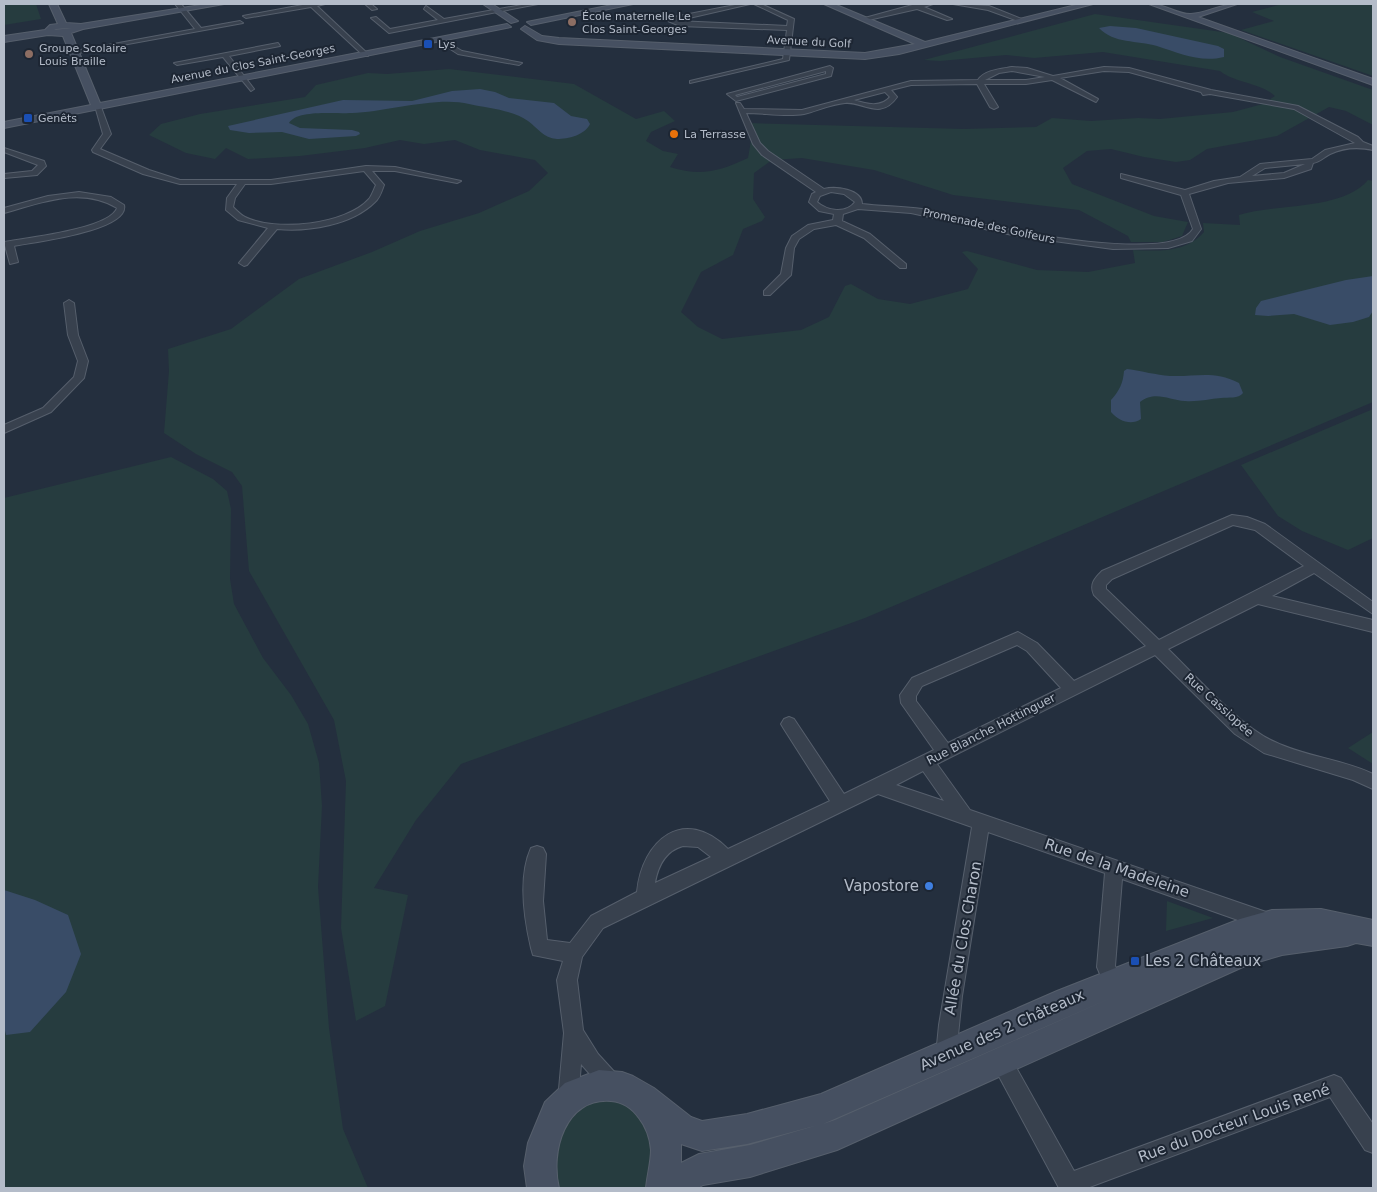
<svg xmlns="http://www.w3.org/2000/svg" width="1377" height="1192" viewBox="0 0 1377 1192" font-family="'DejaVu Sans',sans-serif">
  <rect width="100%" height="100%" fill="#242f3e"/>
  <path fill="#263c3f" d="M 4,4 L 36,4 L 41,19 L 4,25 Z
    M 1282,4 L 1373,4 L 1373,76 L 1241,30 L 1274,21 L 1252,12 Z
    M 1095,14 L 1229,33 L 1280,57 L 1373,90 L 1373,125 L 1346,111 L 1329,107 L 1277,136 L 1207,149 L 1190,160 L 1176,162 L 1144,157 L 1111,149 L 1087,151 L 1063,168 L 1072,184 L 1154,216 L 1188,222 L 1182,236 L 1163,242 L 1131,242 L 1128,236 L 1079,210 L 953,195 L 874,170 L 802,158 L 772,160 L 754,173 L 753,199 L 765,217 L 762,221 L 743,229 L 733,255 L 701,272 L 681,312 L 698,327 L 722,339 L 801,330 L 829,317 L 845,286 L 851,284 L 878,299 L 910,304 L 968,289 L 978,269 L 962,252 L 967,251 L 1037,270 L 1088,272 L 1135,263 L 1133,250 C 1159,251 1186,253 1204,232 L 1203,223 L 1240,225 L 1239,215 C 1276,203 1342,211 1368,180 L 1373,181 L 1373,402 L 865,618 L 461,764 L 416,820 L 374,888 L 408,895 L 385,1006 L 356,1021 L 341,928 L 346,781 L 334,720 L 249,571 L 242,486 L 232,472 L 196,454 L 164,433 L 169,371 L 168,349 L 231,329 L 299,279 L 372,252 L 420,231 L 479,213 L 529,191 L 548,173 L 535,160 L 480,150 L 455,140 L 424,144 L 400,140 L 365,148 L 300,156 L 248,159 L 226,148 L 215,159 L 186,153 L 149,135 L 161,124 L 200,114 L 305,97 L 316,85 L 368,73 L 387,74 L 449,69 L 574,84 L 636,119 L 664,111 L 675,121 L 651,132 L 646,141 L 663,151 L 678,154 L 670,167 C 701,177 720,171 748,158 L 752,135 L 748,123 L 964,129 L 1036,127 L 1052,118 L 1091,121 L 1138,118 L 1160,119 L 1233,112 L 1263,104 L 1275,96 C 1259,82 1237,84 1220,71 L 1103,52 L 1034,58 L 1006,55 L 940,61 L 924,60 Z
    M 1373,409 L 1373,538 L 1348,550 L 1302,531 L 1278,516 L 1241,465 Z
    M 171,457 L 213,479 L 227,491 L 231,509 L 230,579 L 234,604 L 263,658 L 291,695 L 308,724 L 319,763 L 322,806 L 318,887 L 329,1028 L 343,1129 L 368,1188 L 4,1188 L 4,498 Z
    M 1373,732 L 1373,764 L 1348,748 Z
    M 1167,901 L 1213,918 L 1166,931 Z
    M 595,1100 L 627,1101 L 652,1128 L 656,1169 L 649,1188 L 560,1188 C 548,1152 562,1118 595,1100 Z"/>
  <path fill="#394c67" d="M 1110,26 L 1136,28 L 1218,46 L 1224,49 L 1224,57 C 1200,63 1179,53 1157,46 C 1137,40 1114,44 1099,28 Z
    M 480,89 L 495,92 L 509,98 L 554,103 L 571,116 L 587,119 L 590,124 C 585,135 568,139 557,139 C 543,138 538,128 528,121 C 513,110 487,108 469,104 C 437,96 386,112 352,113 C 337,114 297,109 289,123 L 300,128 L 352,130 L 359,132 L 360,134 L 356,136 L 309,139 L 282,132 L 249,133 L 230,130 L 228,126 L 343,100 L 412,101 L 452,91 Z
    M 1373,276 L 1373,311 L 1369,317 L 1353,322 L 1330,325 L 1294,314 L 1268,316 L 1255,315 L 1256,308 L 1261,301 L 1346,280 Z
    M 1127,369 C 1142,371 1156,375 1170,376 C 1197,377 1213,370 1239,383 L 1243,393 C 1238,399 1229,397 1221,398 C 1209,399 1198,402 1185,401 C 1169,400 1155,390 1140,402 L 1141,419 C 1131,426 1119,421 1111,412 L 1111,400 C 1120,390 1123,383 1124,371 Z
    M 4,890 L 35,900 L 68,915 L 81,954 L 66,992 L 30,1032 L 6,1035 L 4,1027 Z"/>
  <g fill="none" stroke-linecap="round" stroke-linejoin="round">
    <g stroke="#565f6c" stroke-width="2">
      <path id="street" d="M 175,4 L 181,4 L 201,28 L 240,21 L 243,23 L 73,54 L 70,52 L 195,29 Z
        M 308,4 L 325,4 L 317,6 L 368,54 L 368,56 L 364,56 L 311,7 L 246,18 L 243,16 Z
        M 365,4 L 371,4 L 377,9 L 372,10 Z
        M 527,4 L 538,4 L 389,33 L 371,18 L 376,17 L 390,29 L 438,20 L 424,9 L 426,6 L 444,19 Z
        M 740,4 L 750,4 L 676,21 L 787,26 L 788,20 L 754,4 L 761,4 L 794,19 L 789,60 L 690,83 L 690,81 L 783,59 L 787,30 L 680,26 L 668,21 L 674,17 Z
        M 916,4 L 933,4 L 924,7 L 952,19 L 947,20 L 917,9 L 864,21 L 861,19 Z
        M 953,4 L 989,6 L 1024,20 L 1021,22 L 988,10 Z
        M 440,38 L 462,51 L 522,63 L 519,65 L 458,54 L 438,41 Z
        M 278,43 L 280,46 L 229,56 L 254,89 L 251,91 L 223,57 L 177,65 L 174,63 Z
        M 830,66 L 833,68 L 831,76 L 736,101 L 727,94 ZM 826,71 L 826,74 L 737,97 L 735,95 Z
        M 1012,67 L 1027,68 L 1053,76 L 1104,67 L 1129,68 L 1211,90 L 1298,106 L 1358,137 L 1363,142 L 1373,146 L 1373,150 C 1359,147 1345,147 1330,154 C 1324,157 1320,162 1313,163 L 1311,169 L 1284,178 L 1228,183 L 1189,194 L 1201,229 L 1192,241 L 1168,248 L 1113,249 L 1017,236 L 911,213 L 858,209 L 843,214 L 842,221 L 870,234 L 906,264 L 906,268 L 900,268 L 864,238 L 836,225 L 814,229 L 799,239 L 794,248 L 791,275 L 770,295 L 764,295 L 764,291 L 781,274 L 786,248 L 792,236 L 808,225 L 833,220 L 834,214 L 819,211 L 809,202 L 812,194 L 816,192 L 762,155 L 753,144 L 736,103 L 740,103 L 744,109 L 802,110 L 911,81 L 978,80 C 984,70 1001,69 1012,67 ZM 1012,71 L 1045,77 L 1026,80 L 985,80 L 999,73 ZM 1104,71 L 1129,72 L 1201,92 L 1203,95 L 1210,94 L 1294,109 L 1355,143 L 1325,150 L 1312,159 L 1260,164 L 1240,177 L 1214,181 L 1185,190 L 1121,174 L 1121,178 L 1181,195 L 1193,229 C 1172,264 1008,230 971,222 C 958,219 947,214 934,211 C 910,206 886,207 862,204 C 862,189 835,186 824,189 L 768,151 L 760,143 L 746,113 C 764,113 786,117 804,114 C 817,111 831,104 845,103 C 863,101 880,121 897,97 L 891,90 L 911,85 L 977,84 L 990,107 L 994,109 L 998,107 L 984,84 L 1026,84 L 1052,80 L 1096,102 L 1098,99 L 1060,78 ZM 885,92 L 890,97 C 881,108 866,104 854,100 ZM 1305,164 L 1284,173 L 1252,176 L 1265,168 ZM 831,192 L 844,194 L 855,202 C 846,214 827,211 817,202 L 820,196 Z
        M 95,106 L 101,107 L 111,134 L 100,149 L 149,170 L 180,180 L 271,180 L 366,166 L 395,167 L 461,181 L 457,183 L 395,171 L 372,171 L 384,185 C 382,190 380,198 375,202 C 352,225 308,232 277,229 L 247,265 L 244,266 L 239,263 L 268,228 L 238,220 L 226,210 L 227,198 L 237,184 L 180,184 L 143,174 L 93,152 L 92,150 L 103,134 ZM 364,171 L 376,185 C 374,189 372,195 369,199 C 346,225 275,232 245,217 C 241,215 237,211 233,207 L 235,198 L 245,184 L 271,184 Z
        M 4,148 L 44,161 L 46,166 L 37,175 L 4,178 L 4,174 L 32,171 L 38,165 L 4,152 Z
        M 79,192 L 111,197 L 124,205 C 130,231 33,242 14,246 L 18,262 L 10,264 L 4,242 C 26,238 110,229 117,208 C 81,186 41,203 4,213 L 4,208 L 48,196 Z
        M 69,300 L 74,303 L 78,335 L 88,361 L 84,378 L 51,412 L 4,433 L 4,425 L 43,408 L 74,377 L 78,361 L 68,335 L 64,303 Z
        M 1232,515 L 1247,517 L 1265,524 L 1373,602 L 1373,614 L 1314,573 L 1272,596 L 1373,620 L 1373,632 L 1258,604 L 1168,649 C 1196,676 1240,727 1275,742 C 1306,757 1342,759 1373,774 L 1373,789 L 1353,780 L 1264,753 L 1235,734 L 1155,655 L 937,764 L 970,810 L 1269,913 L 1275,916 L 1278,922 L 1275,928 L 1269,931 L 1122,879 L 1115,966 L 1125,986 L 1122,993 L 1115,996 L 1108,993 L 1097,967 L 1105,873 L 988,832 L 962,996 L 956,1055 L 953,1062 L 946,1065 L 939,1062 L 936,1055 L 939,1025 L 972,827 L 878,794 L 603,928 L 582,957 L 577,980 L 583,1030 L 598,1054 L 619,1077 L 622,1084 L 619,1091 L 612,1094 L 605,1091 L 581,1064 L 578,1100 L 575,1107 L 568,1110 L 561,1107 L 558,1100 L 564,1033 L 557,980 L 563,961 L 533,955 L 531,948 C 524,918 518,877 531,848 L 537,846 L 543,848 L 546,854 L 543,901 L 547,940 L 570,943 L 591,916 L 637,892 C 642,840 684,805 728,849 L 830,801 L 784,729 L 781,724 L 784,719 L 789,717 L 794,719 L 844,794 L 934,750 L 901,703 L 900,695 L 912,678 L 1018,632 L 1037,643 L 1074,681 L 1146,646 L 1094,595 C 1089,584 1095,578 1102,571 ZM 1233,525 L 1255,530 L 1304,566 L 1159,640 L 1106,589 L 1106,585 L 1112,579 ZM 1017,645 L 1027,651 L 1061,688 L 948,743 L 916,701 L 916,696 L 922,686 ZM 923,771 L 944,801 L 896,785 ZM 683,846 L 698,847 L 711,857 L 655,883 C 658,866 665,851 683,846 Z
        M 1001,1050 L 1008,1053 L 1074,1171 L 1334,1075 L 1341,1078 L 1373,1124 L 1373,1153 L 1365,1150 L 1330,1097 L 1087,1188 L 1059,1188 L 994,1067 L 991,1060 L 994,1053 Z"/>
    </g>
    <g stroke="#565f6c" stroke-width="2">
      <path id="secondary" d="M 49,4 L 57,4 L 66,23 L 81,24 L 207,4 L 224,4 L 83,29 L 71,33 L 100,103 L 507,24 L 511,27 L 4,128 L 4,122 L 91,105 L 63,36 L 48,35 L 4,42 L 4,36 L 45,30 L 50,25 L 58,24 ZM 67,28 L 72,28 L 54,30 L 56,29 Z
        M 483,4 L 492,4 L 518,21 L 511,23 Z
        M 617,4 L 633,4 L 531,25 L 527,22 Z
        M 824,4 L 834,4 L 925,42 L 1080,4 L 1093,4 L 899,54 L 865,59 L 559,44 L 537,40 L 521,29 L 525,26 L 542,36 L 559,38 L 865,53 L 915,44 Z
        M 1149,4 C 1164,3 1178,15 1191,14 C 1207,13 1220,4 1237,4 L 1198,17 L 1373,79 L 1373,85 Z
        M 1321,909 L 1373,920 L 1373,946 L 1356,943 L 1347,946 L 1282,955 L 1245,966 L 837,1150 L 750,1177 L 703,1185 L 698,1188 L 646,1188 C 647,1176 651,1162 651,1150 C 650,1138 646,1127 639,1118 C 632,1108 623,1102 611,1101 C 565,1097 550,1152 559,1188 L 527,1188 L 524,1166 L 528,1143 L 545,1102 L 565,1083 L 599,1070 L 622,1072 L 633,1076 L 654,1088 L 691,1117 L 702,1121 L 747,1114 L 821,1094 L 1057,991 L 1240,919 L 1272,910 ZM 1120,994 L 835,1120 L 823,1124 ZM 818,1125 L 750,1145 L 699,1154 L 681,1163 L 681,1144 L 702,1151 L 747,1144 Z"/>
    </g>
    <use href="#street" fill="#38414e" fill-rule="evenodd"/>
    <use href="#secondary" fill="#465061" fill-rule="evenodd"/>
  </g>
  <g fill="#8d6e63" stroke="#1d2633" stroke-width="2">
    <circle cx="572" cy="22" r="5"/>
    <circle cx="29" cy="54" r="5"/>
  </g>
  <g fill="#1a4fb4" stroke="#1d2633" stroke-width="2">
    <rect x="423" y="39" width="10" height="10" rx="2.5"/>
    <rect x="23" y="113" width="10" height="10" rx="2.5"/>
    <rect x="1130" y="956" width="10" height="10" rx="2.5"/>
  </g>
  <circle fill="#e8710a" stroke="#1d2633" stroke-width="2" cx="674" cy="134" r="5"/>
  <circle fill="#3f7fe0" stroke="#1d2633" stroke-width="2" cx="929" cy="886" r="5"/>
  <g text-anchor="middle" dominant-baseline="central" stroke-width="4" stroke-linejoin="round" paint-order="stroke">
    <g font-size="11" fill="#b4bcc9" stroke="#1d2633" text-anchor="start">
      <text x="582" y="16">École maternelle Le<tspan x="582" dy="13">Clos Saint-Georges</tspan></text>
      <text x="438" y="44">Lys</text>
      <text x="39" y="48">Groupe Scolaire<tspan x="39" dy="13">Louis Braille</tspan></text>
      <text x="38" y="118">Genêts</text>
      <text x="684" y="134">La Terrasse</text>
    </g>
    <g font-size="11" fill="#b4bcc9" stroke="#1d2633">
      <text transform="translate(809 42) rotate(3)">Avenue du Golf</text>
      <text transform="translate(253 64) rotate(-11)">Avenue du Clos Saint-Georges</text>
      <text transform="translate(989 226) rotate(12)">Promenade des Golfeurs</text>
    </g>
    <g font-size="12" fill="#b4bcc9" stroke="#1d2633">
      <text transform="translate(1219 705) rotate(42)">Rue Cassiopée</text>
      <text transform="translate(991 729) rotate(-27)">Rue Blanche Hottinguer</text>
    </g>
    <g font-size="15" fill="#b4bcc9" stroke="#1d2633">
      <text transform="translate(1117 868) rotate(19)">Rue de la Madeleine</text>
      <text transform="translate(963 938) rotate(-80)">Allée du Clos Charon</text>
      <text transform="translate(1002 1030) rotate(-24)">Avenue des 2 Châteaux</text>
      <text transform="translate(1234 1123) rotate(-20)">Rue du Docteur Louis René</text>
    </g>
    <g font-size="15" fill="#b4bcc9" stroke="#1d2633" text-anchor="end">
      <text x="919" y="886">Vapostore</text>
      <text x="1145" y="961" text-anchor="start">Les 2 Châteaux</text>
    </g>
  </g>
  <rect width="1377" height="1192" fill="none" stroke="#b4bcc9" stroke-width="10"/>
</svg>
